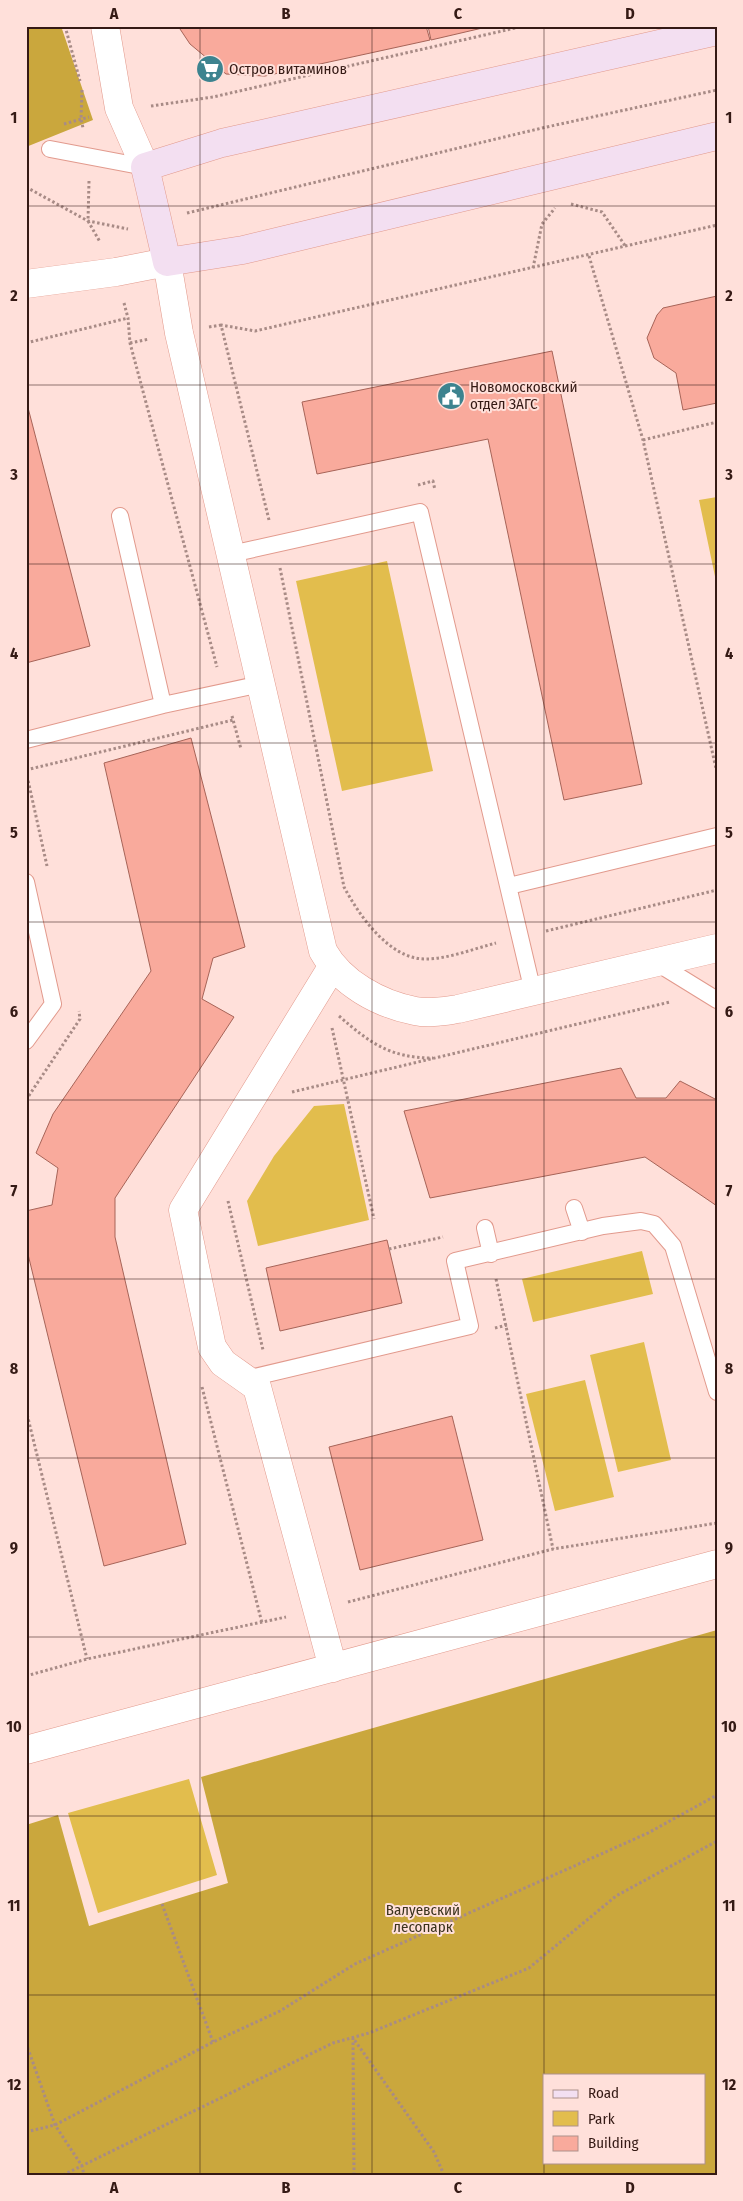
<svg xmlns="http://www.w3.org/2000/svg" width="743" height="2201" viewBox="0 0 743 2201" font-family="'Fira Sans Condensed',sans-serif">
  <rect width="100%" height="100%" fill="#ffe0da"/>
  <path fill="#e2bd4d" d="M 717,497 L 717,586 L 699,500 Z
    M 387,561 L 433,771 L 342,791 L 296,581 Z
    M 344,1104 L 369,1220 L 258,1246 L 247,1201 L 274,1156 L 314,1106 Z
    M 642,1251 L 653,1294 L 533,1322 L 522,1279 Z
    M 644,1342 L 671,1460 L 618,1472 L 590,1355 Z
    M 585,1380 L 614,1497 L 555,1511 L 526,1394 Z
    M 189,1779 L 217,1875 L 98,1913 L 68,1813 Z"/>
  <path fill="#caa73d" fill-rule="evenodd" d="M 26,26 L 61,26 L 93,120 L 26,147 Z
    M 717,1630 L 717,2175 L 26,2175 L 26,1825 L 58,1815 L 89,1926 L 228,1883 L 201,1777 ZM 544,2075 L 704,2075 L 704,2162 L 544,2162 Z"/>
  <path fill="#f9aa9c" stroke="#a76458" d="M 178,26 L 426,26 L 430,40 L 265,76 L 226,74 L 190,44 Z
    M 428,26 L 491,26 L 431,40 Z
    M 717,296 L 717,403 L 683,410 L 676,373 L 654,358 L 647,338 L 657,315 L 663,308 Z
    M 552,351 L 642,784 L 564,800 L 488,439 L 317,474 L 302,402 Z
    M 26,400 L 90,646 L 26,663 Z
    M 191,738 L 245,947 L 213,958 L 202,999 L 234,1017 L 115,1198 L 115,1237 L 186,1544 L 104,1566 L 26,1246 L 26,1211 L 52,1205 L 58,1168 L 36,1153 L 53,1114 L 151,971 L 104,763 Z
    M 621,1068 L 636,1098 L 666,1098 L 680,1081 L 717,1100 L 717,1206 L 645,1157 L 430,1198 L 404,1111 Z
    M 387,1240 L 402,1303 L 280,1331 L 266,1268 Z
    M 452,1416 L 483,1540 L 360,1570 L 329,1447 Z"/>
  <g fill="none" stroke-linecap="round" stroke-linejoin="round">
    <g stroke="#e29a8d" stroke-width="18">
      <path id="lane" d="M 50,149 L 145,167
        M 120,516 L 163,705
        M 231,554 L 420,512 L 533,992
        M 26,740 L 163,705 L 261,684
        M 26,882 L 53,1004 L 26,1041
        M 509,886 L 717,836
        M 657,963 L 717,1000
        M 574,1208 L 582,1232
        M 485,1228 L 491,1254
        M 246,1379 L 470,1326 L 455,1261 L 603,1226 L 641,1221 L 654,1224 L 673,1246 L 717,1392"/>
    </g>
    <g stroke="#e29a8d" stroke-width="29">
      <path id="street" d="M 105,26 L 119,108 L 145,167
        M 26,284 L 116,272 L 167,262 L 179,333 L 323,951 C 341,983 379,1004 415,1011 C 429,1014 444,1011 458,1009 L 717,948
        M 332,967 L 183,1210 L 212,1347 L 223,1363 L 257,1387 L 333,1668
        M 26,1750 L 717,1564"/>
    </g>
    <g stroke="#e29a8d" stroke-width="29">
      <path id="secondary" d="M 717,31 L 222,143 L 145,167 L 167,262 L 243,250 L 717,136"/>
    </g>
    <path stroke="#a88b86" stroke-width="3" stroke-dasharray="2.5 2.5" stroke-linecap="butt" d="M 65,26 L 80,81
      M 506,26 L 514,28
      M 82,90 L 81,119 L 83,128
      M 151,106 L 213,97 L 524,26
      M 64,124 L 89,117
      M 89,181 L 88,221 L 100,242
      M 26,187 L 88,221 L 128,229
      M 571,204 L 602,212 L 626,247
      M 187,213 L 542,128 L 717,90
      M 589,256 L 643,440 L 717,773
      M 533,268 L 542,224 L 555,208
      M 124,303 L 128,318 L 130,343 L 217,667
      M 209,327 L 221,325
      M 26,343 L 128,318
      M 130,343 L 149,339
      M 643,440 L 717,422
      M 418,485 L 433,481 L 435,490
      M 269,520 L 221,325 L 255,331 L 717,225
      M 280,568 L 344,887 C 359,915 389,959 425,959 C 448,959 473,949 496,943
      M 232,716 L 241,749
      M 26,770 L 233,720
      M 26,771 L 47,866
      M 546,931 L 717,890
      M 339,1016 C 370,1043 390,1058 433,1058
      M 332,1028 L 374,1219
      M 292,1092 L 670,1002
      M 26,1100 L 80,1019 L 79,1011
      M 228,1201 L 263,1350
      M 389,1249 L 443,1237
      M 496,1279 L 553,1549
      M 495,1328 L 507,1325
      M 202,1387 L 262,1623
      M 26,1410 L 87,1659
      M 348,1602 L 553,1549 L 717,1523
      M 26,1676 L 87,1659 L 286,1617
      M 162,1904 L 213,2042
      M 26,2043 L 55,2125 L 82,2166 L 84,2175
      M 26,2132 L 55,2125 L 213,2042 L 280,2011 L 355,1964 L 648,1833 L 717,1795
      M 63,2175 L 333,2043 L 369,2033 L 529,1968 L 616,1896 L 717,1841
      M 354,2175 L 353,2038 L 434,2152 L 444,2175"/>
    <use href="#lane" stroke="#fff" stroke-width="16"/>
    <use href="#street" stroke="#fff" stroke-width="28"/>
    <use href="#secondary" stroke="#f3dff1" stroke-width="28"/>
  </g>
  <path fill="none" stroke="#351a15" stroke-width="1" stroke-opacity="0.55" d="M 200,26 L 200,2175M 372,26 L 372,2175M 544,26 L 544,2175M 26,206 L 717,206M 26,385 L 717,385M 26,564 L 717,564M 26,743 L 717,743M 26,922 L 717,922M 26,1100 L 717,1100M 26,1279 L 717,1279M 26,1458 L 717,1458M 26,1637 L 717,1637M 26,1816 L 717,1816M 26,1995 L 717,1995"/>
  <defs>
    <g id="supermarket-disc" transform="scale(1.4375)"><circle r="9.5" fill="#3d838f" stroke="#ffe0da"/><path d="M-6-5.5h2.5l.6 2H6L4.5 2H-2.5L-4.4-4H-6ZM-1.5 3.2a1.3 1.3 0 1 0 .1 0ZM3 3.2a1.3 1.3 0 1 0 .1 0Z" fill="#fff"/></g>
    <g id="civic-disc" transform="scale(1.4375)"><circle r="9.5" fill="#3d838f" stroke="#ffe0da"/><path d="M-.6-6.5H3V-4.5H.6V-3L4-1V1h2V6H-6V1h2V-1L-.6-3ZM-1.2 2.5V6h2.4V2.5Z" fill="#fff"/></g>
  </defs>
  <g fill-rule="evenodd">
    <use href="#supermarket-disc" x="210" y="69"/>
    <use href="#civic-disc" x="451" y="396"/>
  </g>
  <g text-anchor="middle" dominant-baseline="central" stroke-width="4" stroke-linejoin="round" paint-order="stroke">
    <g font-size="15" fill="#351a15" stroke="#ffe0da" text-anchor="start">
      <text x="229" y="69">Остров витаминов</text>
      <text x="470" y="387">Новомосковский<tspan x="470" dy="17">отдел ЗАГС</tspan></text>
    </g>
    <g font-size="15" fill="#3b331d" stroke="#ffe0da">
      <text x="423" y="1910">Валуевский<tspan x="423" dy="17">лесопарк</tspan></text>
    </g>
  </g>
  <rect width="743" height="2201" fill="none" stroke="#ffe0da" stroke-width="55"/>
  <rect x="543" y="2074" width="162" height="90" fill="#ffe0da" stroke="#ae918b"/>
  <rect x="553" y="2090" width="25" height="8" fill="#f3dff1" stroke="#ae918b"/>
  <text x="588" y="2098" font-size="15" fill="#351a15">Road</text>
  <rect x="553" y="2111" width="25" height="15" fill="#e2bd4d" stroke="#ae918b"/>
  <text x="588" y="2124" font-size="15" fill="#351a15">Park</text>
  <rect x="553" y="2136" width="25" height="15" fill="#f9aa9c" stroke="#ae918b"/>
  <text x="588" y="2148" font-size="15" fill="#351a15">Building</text>
  <rect x="28" y="28" width="688" height="2146" fill="none" stroke="#351a15" stroke-width="2"/>
  <g font-size="16" text-anchor="middle" font-weight="bold" fill="#351a15">
    <text x="114" y="19">A</text>
    <text x="286" y="19">B</text>
    <text x="458" y="19">C</text>
    <text x="630" y="19">D</text>
    <text x="14" y="123">1</text>
    <text x="729" y="123">1</text>
    <text x="14" y="301">2</text>
    <text x="729" y="301">2</text>
    <text x="14" y="480">3</text>
    <text x="729" y="480">3</text>
    <text x="14" y="659">4</text>
    <text x="729" y="659">4</text>
    <text x="14" y="838">5</text>
    <text x="729" y="838">5</text>
    <text x="14" y="1017">6</text>
    <text x="729" y="1017">6</text>
    <text x="14" y="1196">7</text>
    <text x="729" y="1196">7</text>
    <text x="14" y="1374">8</text>
    <text x="729" y="1374">8</text>
    <text x="14" y="1553">9</text>
    <text x="729" y="1553">9</text>
    <text x="14" y="1732">10</text>
    <text x="729" y="1732">10</text>
    <text x="14" y="1911">11</text>
    <text x="729" y="1911">11</text>
    <text x="14" y="2090">12</text>
    <text x="729" y="2090">12</text>
    <text x="114" y="2193">A</text>
    <text x="286" y="2193">B</text>
    <text x="458" y="2193">C</text>
    <text x="630" y="2193">D</text>
  </g>
</svg>
